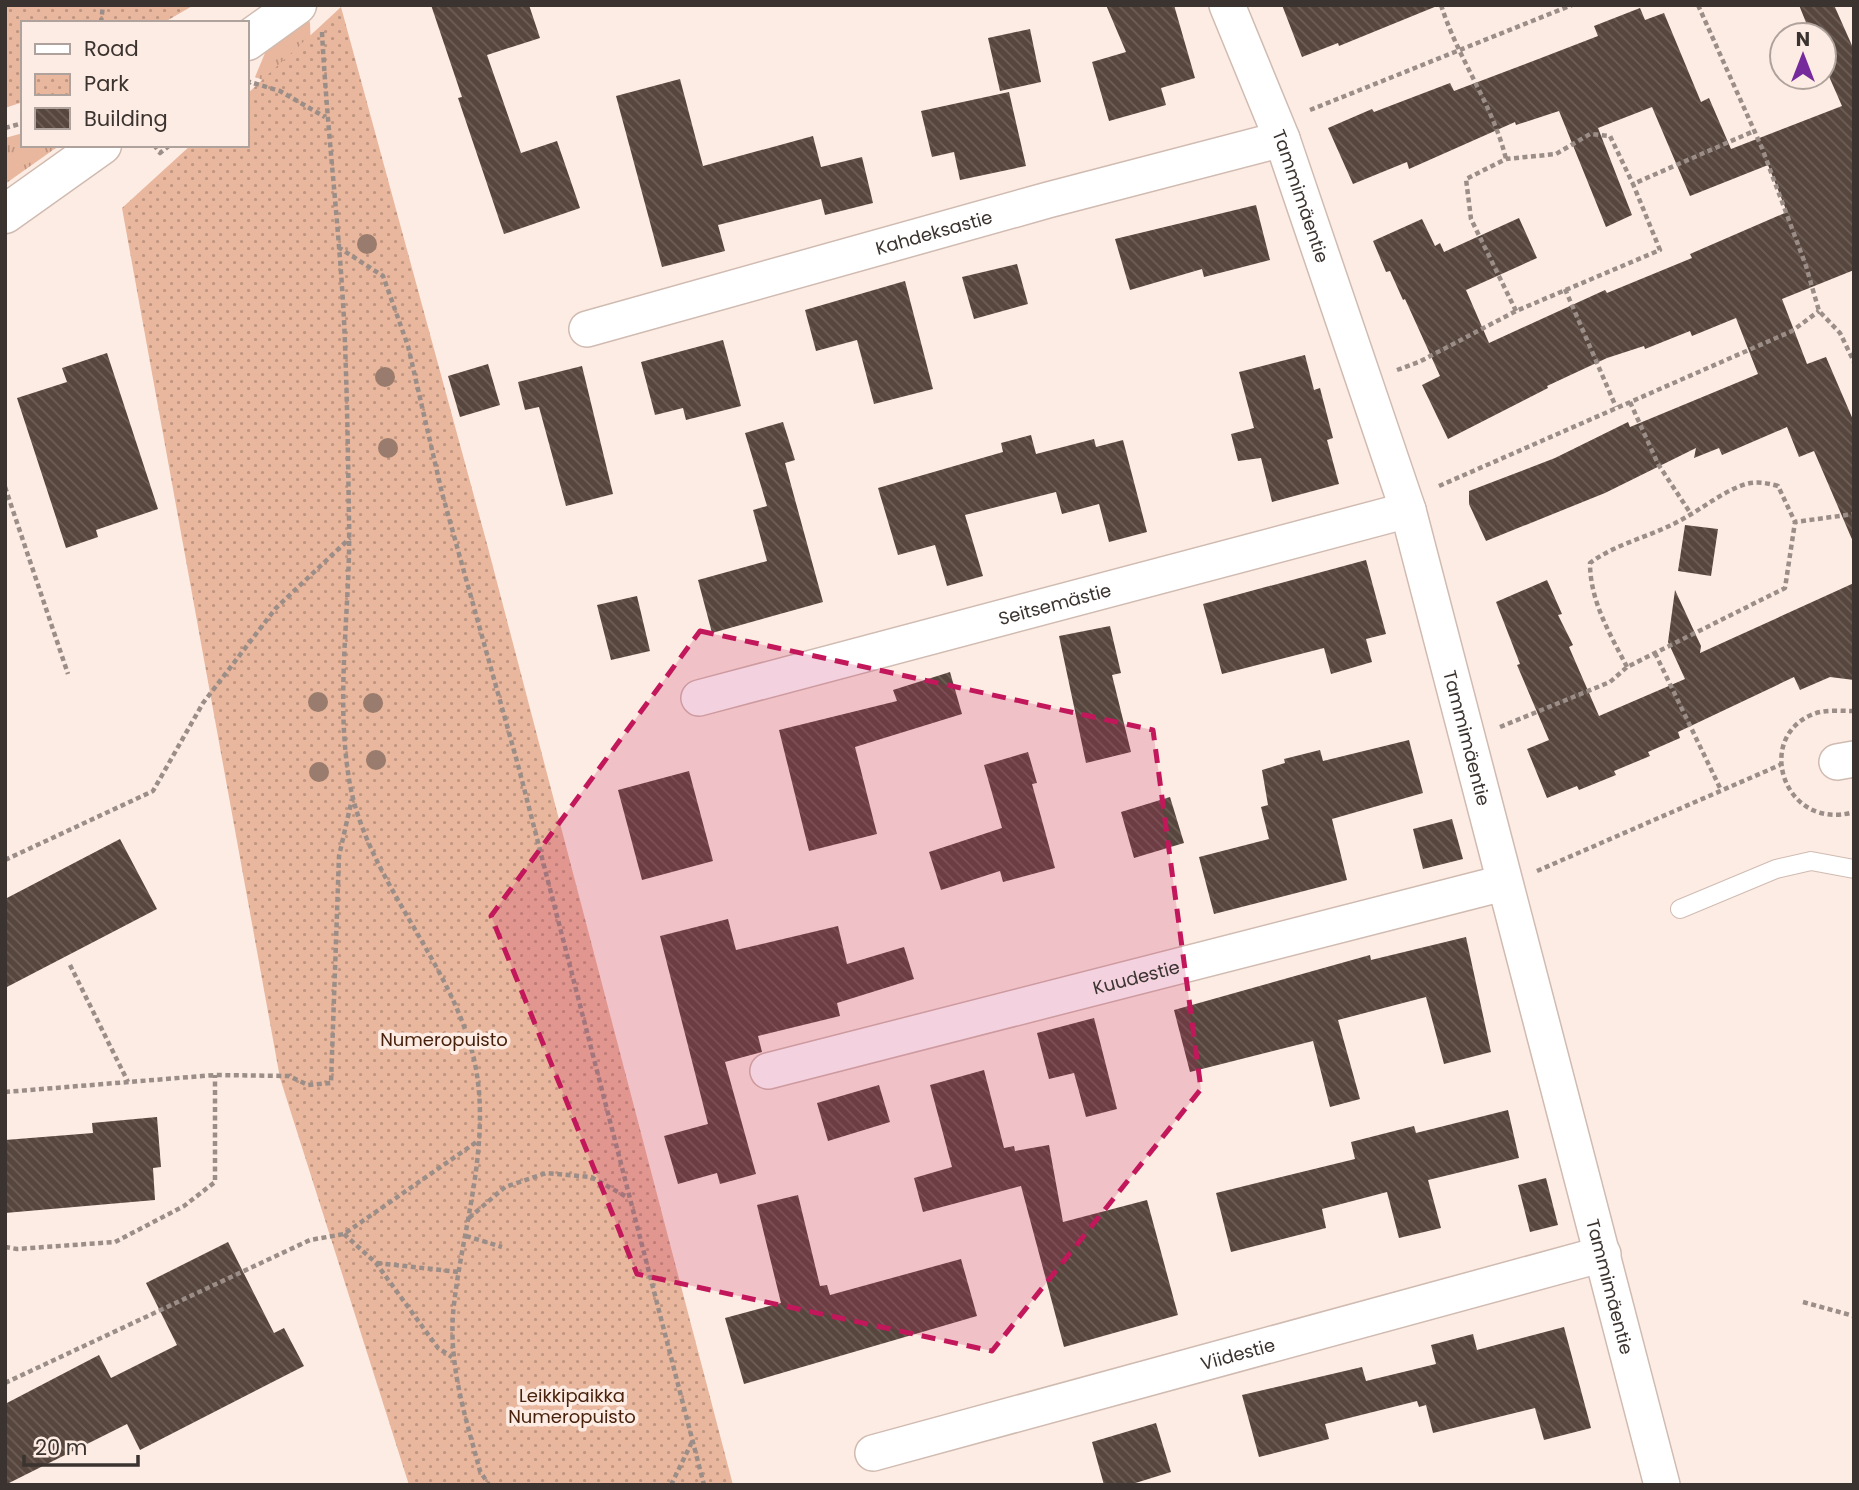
<svg xmlns="http://www.w3.org/2000/svg" width="1859" height="1490" viewBox="0 0 1859 1490" font-family="Poppins,sans-serif">
  <defs>
    <pattern id="grass-tufts" width="24" height="20" patternUnits="userSpaceOnUse" patternTransform="scale(1.75)"><rect width="24" height="20" fill="#e9b79d"/><path d="M3 7l-1-3M5 7V3M7 7l1-3M15 17l-1-3M17 17v-4M19 17l1-3" fill="none" stroke="#be9580"/></pattern>
    <pattern id="park-dots" width="8" height="8" patternUnits="userSpaceOnUse" patternTransform="scale(1.75)"><rect width="8" height="8" fill="#e9b79d"/><path d="M2 2h.1M6 6h.1" fill="none" stroke="#be9580" stroke-width="1.8" stroke-linecap="round"/></pattern>
    <pattern id="building-back-hatch" width="6" height="6" patternUnits="userSpaceOnUse" patternTransform="scale(1.75)"><rect width="6" height="6" fill="#57463d"/><path d="M-1 5l2 2M0 0l6 6M5-1l2 2" fill="none" stroke="#6d5f57"/></pattern>
  </defs>
  <rect width="100%" height="100%" fill="#fdece4"/>
  <path fill="url(#grass-tufts)" d="M 306,13 L 310,23 L 313,100 L 255,77 L 270,41 Z
    M 23,133 L 23,145 L 60,145 L 5,184 L 5,138 Z"/>
  <path fill="url(#park-dots)" d="M 5,5 L 194,5 L 163,23 L 23,23 L 23,102 L 5,108 Z
    M 341,7 L 487,544 L 733,1485 L 409,1485 L 280,1078 L 122,208 L 191,145 L 247,145 L 247,94 Z"/>
  <path fill="url(#building-back-hatch)" d="M 431,5 L 529,5 L 540,38 L 487,55 L 521,153 L 557,141 L 580,208 L 504,234 L 458,98 L 462,97 Z
    M 1106,5 L 1174,5 L 1195,78 L 1161,88 L 1166,105 L 1109,121 L 1092,62 L 1126,52 Z
    M 1282,5 L 1437,5 L 1437,6 L 1339,46 L 1338,43 L 1302,57 Z
    M 1799,5 L 1834,5 L 1854,50 L 1854,270 L 1782,299 L 1807,364 L 1826,357 L 1854,422 L 1854,544 L 1814,451 L 1799,457 L 1787,427 L 1722,455 L 1719,448 L 1694,458 L 1696,448 L 1605,493 L 1486,541 L 1469,504 L 1469,491 L 1555,458 L 1628,422 L 1630,427 L 1758,374 L 1736,318 L 1692,336 L 1690,331 L 1645,349 L 1644,346 L 1607,358 L 1547,386 L 1548,388 L 1448,439 L 1422,385 L 1440,376 L 1405,299 L 1403,300 L 1390,271 L 1386,272 L 1373,241 L 1422,219 L 1435,246 L 1440,243 L 1444,252 L 1519,218 L 1537,258 L 1466,290 L 1489,343 L 1605,290 L 1607,293 L 1692,258 L 1690,254 L 1787,212 L 1768,165 L 1690,196 L 1652,107 L 1598,128 L 1632,215 L 1606,227 L 1559,111 L 1516,125 L 1515,122 L 1409,169 L 1407,162 L 1353,184 L 1328,128 L 1372,109 L 1374,112 L 1450,83 L 1454,91 L 1541,58 L 1598,36 L 1594,26 L 1640,8 L 1645,20 L 1664,13 L 1701,102 L 1709,98 L 1731,149 L 1842,106 L 1824,65 L 1824,35 L 1811,35 Z
    M 1030,29 L 1041,82 L 1000,91 L 988,38 Z
    M 680,79 L 703,166 L 813,136 L 821,167 L 862,157 L 873,203 L 825,215 L 821,199 L 718,225 L 725,251 L 662,267 L 616,96 Z
    M 1009,92 L 1026,166 L 960,180 L 954,152 L 932,157 L 921,111 Z
    M 1256,205 L 1270,260 L 1204,277 L 1202,269 L 1130,290 L 1115,239 Z
    M 1017,264 L 1028,304 L 974,319 L 962,277 Z
    M 905,281 L 933,389 L 874,404 L 857,340 L 816,351 L 805,310 Z
    M 723,340 L 741,406 L 686,420 L 683,408 L 655,415 L 641,362 Z
    M 107,353 L 158,509 L 96,530 L 98,537 L 66,548 L 17,398 L 67,382 L 62,368 Z
    M 1305,355 L 1314,390 L 1320,388 L 1333,438 L 1327,440 L 1339,484 L 1272,502 L 1261,458 L 1238,461 L 1231,434 L 1254,428 L 1239,372 Z
    M 488,364 L 500,405 L 460,417 L 448,376 Z
    M 582,366 L 613,494 L 566,506 L 539,407 L 525,410 L 518,382 Z
    M 783,422 L 795,460 L 785,463 L 823,602 L 712,633 L 698,580 L 767,561 L 753,510 L 767,506 L 745,433 Z
    M 1031,435 L 1036,454 L 1094,439 L 1096,447 L 1123,440 L 1147,532 L 1109,542 L 1099,504 L 1062,514 L 1056,492 L 965,515 L 983,576 L 947,586 L 935,545 L 898,555 L 878,488 L 1003,452 L 1001,443 Z
    M 1685,525 L 1718,529 L 1711,576 L 1678,571 Z
    M 1366,560 L 1386,634 L 1366,639 L 1372,662 L 1331,674 L 1324,648 L 1222,674 L 1203,604 Z
    M 1547,580 L 1562,614 L 1558,615 L 1573,645 L 1569,647 L 1599,716 L 1685,679 L 1668,642 L 1675,590 L 1701,646 L 1700,653 L 1854,583 L 1854,680 L 1830,677 L 1800,690 L 1794,677 L 1678,732 L 1680,738 L 1648,752 L 1650,756 L 1614,771 L 1616,775 L 1579,790 L 1577,786 L 1547,798 L 1527,749 L 1549,740 L 1517,665 L 1520,664 L 1496,602 Z
    M 637,596 L 650,651 L 611,660 L 597,605 Z
    M 1110,626 L 1121,673 L 1112,675 L 1131,752 L 1086,763 L 1059,636 Z
    M 950,672 L 962,714 L 855,747 L 877,834 L 809,851 L 779,730 L 897,701 L 893,690 Z
    M 1409,740 L 1423,793 L 1332,819 L 1347,880 L 1214,914 L 1199,857 L 1269,839 L 1261,807 L 1268,805 L 1262,770 L 1285,763 L 1284,759 L 1320,750 L 1323,761 Z
    M 1028,752 L 1037,783 L 1032,784 L 1055,868 L 1003,882 L 1000,871 L 941,890 L 929,852 L 1002,828 L 984,765 Z
    M 689,771 L 713,861 L 642,880 L 618,790 Z
    M 1170,797 L 1184,843 L 1134,858 L 1121,812 Z
    M 1452,819 L 1463,859 L 1423,869 L 1413,829 Z
    M 120,839 L 157,909 L 5,988 L 5,899 Z
    M 728,919 L 736,950 L 838,926 L 847,964 L 904,947 L 914,979 L 837,1003 L 840,1016 L 758,1036 L 762,1052 L 725,1062 L 756,1174 L 720,1184 L 717,1173 L 678,1184 L 664,1136 L 708,1124 L 660,936 Z
    M 1466,937 L 1491,1052 L 1444,1064 L 1426,997 L 1338,1020 L 1360,1099 L 1330,1107 L 1313,1041 L 1190,1072 L 1174,1010 L 1370,955 L 1371,960 Z
    M 1094,1018 L 1117,1109 L 1086,1117 L 1074,1073 L 1049,1079 L 1037,1033 Z
    M 984,1070 L 1004,1148 L 1014,1146 L 1015,1151 L 1049,1145 L 1063,1222 L 1147,1200 L 1178,1315 L 1064,1347 L 1021,1186 L 923,1212 L 914,1178 L 952,1167 L 930,1085 Z
    M 879,1085 L 890,1122 L 828,1141 L 817,1103 Z
    M 1508,1110 L 1519,1158 L 1428,1180 L 1441,1228 L 1399,1238 L 1387,1192 L 1322,1209 L 1326,1228 L 1231,1252 L 1216,1193 L 1355,1159 L 1351,1142 L 1414,1126 L 1416,1133 Z
    M 157,1117 L 161,1167 L 153,1168 L 155,1200 L 5,1213 L 5,1140 L 93,1133 L 92,1123 Z
    M 1546,1178 L 1558,1225 L 1530,1232 L 1518,1185 Z
    M 798,1195 L 820,1286 L 827,1285 L 830,1295 L 961,1259 L 977,1316 L 744,1384 L 725,1318 L 781,1303 L 757,1205 Z
    M 228,1242 L 274,1333 L 284,1328 L 304,1366 L 140,1450 L 127,1424 L 5,1485 L 5,1404 L 99,1355 L 111,1378 L 177,1345 L 146,1283 Z
    M 1564,1327 L 1591,1428 L 1544,1440 L 1535,1408 L 1433,1433 L 1426,1405 L 1419,1407 L 1417,1401 L 1325,1424 L 1329,1439 L 1259,1457 L 1242,1395 L 1362,1367 L 1366,1381 L 1436,1364 L 1431,1345 L 1473,1334 L 1477,1350 Z
    M 1156,1423 L 1171,1472 L 1129,1485 L 1104,1485 L 1092,1442 Z"/>
  <g fill="none" stroke-linecap="round" stroke-linejoin="round">
    <g stroke="#d0bbb1" stroke-width="20">
      <path id="lane" d="M 1680,909 L 1776,869 L 1811,861 L 1854,869"/>
    </g>
    <g stroke="#d0bbb1" stroke-width="38">
      <g id="street">
        <path id="s1" d="M 1227,5 L 1282,139 L 1408,510 L 1662,1485"/>
        <path id="s2" d="M 587,329 L 1048,200 L 1282,139"/>
        <path id="s3" d="M 699,698 L 1408,510"/>
        <path d="M 1837,762 L 1854,759"/>
        <path id="s4" d="M 768,1071 L 1503,883"/>
        <path id="s5" d="M 873,1453 L 1603,1254"/>
      </g>
    </g>
    <g stroke="#d0bbb1" stroke-width="41">
      <path id="secondary" d="M 247,41 L 297,5
        M 5,214 L 102,145"/>
    </g>
    <path stroke="#9b8e88" stroke-width="4.5" stroke-dasharray="5 3.5" stroke-linecap="butt" d="M 1441,5 C 1458,59 1493,105 1506,159
      M 1698,5 L 1762,148 L 1806,266 L 1819,311 L 1840,333 L 1854,362
      M 101,23 L 103,5
      M 322,32 C 327,129 339,224 344,320 C 347,387 348,453 349,520 C 351,605 335,694 349,779 C 365,880 457,966 476,1069 C 490,1147 463,1227 454,1304 C 447,1362 465,1415 480,1471 L 489,1485
      M 247,85 L 250,82 L 280,91 L 325,117
      M 1310,110 L 1572,5
      M 5,128 L 23,123
      M 154,145 L 160,153 L 170,145
      M 338,247 L 383,276 L 408,346 L 442,493 L 518,765 L 704,1485
      M 1565,289 L 1616,407
      M 1516,311 L 1471,219 L 1466,179 L 1506,159 L 1556,154 L 1590,134 L 1610,136 L 1633,184
      M 1397,370 L 1419,362 L 1516,311 L 1660,250 L 1633,184 L 1754,131
      M 1630,402 L 1658,464 L 1691,514
      M 1439,486 L 1792,331 L 1819,311
      M 5,487 L 68,674
      M 1655,653 L 1721,790
      M 1627,667 C 1610,634 1590,601 1590,563 C 1617,543 1650,537 1679,521 C 1701,510 1721,492 1746,484 C 1757,481 1767,483 1778,486 L 1795,522
      M 1854,711 C 1840,711 1824,709 1811,715 C 1754,740 1785,832 1854,812
      M 1500,727 L 1610,682 L 1627,667 L 1785,588 L 1795,522 L 1854,514
      M 5,860 L 153,791 L 203,703 L 276,608 L 350,538
      M 1537,871 L 1780,765
      M 70,965 L 128,1082
      M 5,1092 L 215,1075 L 289,1076 L 308,1085 L 331,1083 L 339,856 L 352,799
      M 469,1218 L 505,1187 L 546,1173 L 591,1177 L 627,1197
      M 344,1234 L 376,1263 L 438,1348 L 452,1357
      M 466,1236 L 502,1247
      M 5,1247 L 17,1249 L 115,1242 L 184,1206 L 215,1182 L 215,1075
      M 377,1263 L 459,1272
      M 1803,1302 L 1854,1316
      M 5,1383 L 310,1240 L 344,1234 L 478,1141
      M 671,1485 L 692,1442"/>
    <use href="#lane" stroke="#fff" stroke-width="18"/>
    <use href="#street" stroke="#fff" stroke-width="35"/>
    <use href="#secondary" stroke="#fff" stroke-width="38"/>
  </g>
  <g fill="#997c6d">
    <circle cx="367" cy="244" r="10"/>
    <circle cx="385" cy="377" r="10"/>
    <circle cx="388" cy="448" r="10"/>
    <circle cx="318" cy="702" r="10"/>
    <circle cx="373" cy="703" r="10"/>
    <circle cx="376" cy="760" r="10"/>
    <circle cx="319" cy="772" r="10"/>
  </g>
  <path fill="#c2185b" fill-opacity="0.2" stroke="#c2185b" stroke-width="5" stroke-dasharray="14 9" stroke-linejoin="round" d="M 700,631 L 1153,730 L 1201,1089 L 992,1351 L 637,1274 L 491,916 Z"/>
  <g text-anchor="middle" dominant-baseline="central" stroke-width="7" stroke-linejoin="round" paint-order="stroke">
    <g font-size="18" fill="#3b332f" stroke="#fdece4">
      <text stroke="none"><textPath href="#s1" startOffset="205">Tammimäentie</textPath></text>
      <text stroke="none"><textPath href="#s2" startOffset="360">Kahdeksastie</textPath></text>
      <text stroke="none"><textPath href="#s3" startOffset="368">Seitsemästie</textPath></text>
      <text stroke="none"><textPath href="#s1" startOffset="772">Tammimäentie</textPath></text>
      <text stroke="none"><textPath href="#s4" startOffset="380">Kuudestie</textPath></text>
      <text stroke="none"><textPath href="#s1" startOffset="1339">Tammimäentie</textPath></text>
      <text stroke="none"><textPath href="#s5" startOffset="378">Viidestie</textPath></text>
    </g>
    <g font-size="18" fill="#47210b" stroke="#fdece4">
      <text x="444" y="1039">Numeropuisto</text>
      <text x="572" y="1395">Leikkipaikka<tspan x="572" dy="21">Numeropuisto</tspan></text>
    </g>
  </g>
  <rect width="1859" height="1490" fill="none" stroke="#3b332f" stroke-width="14"/>
  <rect x="21" y="21" width="228" height="126" fill="#fdece4" stroke="#afa29c" stroke-width="2"/>
  <rect x="35" y="44" width="35" height="10" fill="#ffffff" stroke="#afa29c" stroke-width="2"/>
  <text x="84" y="56" font-size="21" fill="#3b332f">Road</text>
  <rect x="35" y="74" width="35" height="21" fill="url(#park-dots)" stroke="#afa29c" stroke-width="2"/>
  <text x="84" y="91" font-size="21" fill="#3b332f">Park</text>
  <rect x="35" y="108" width="35" height="21" fill="url(#building-back-hatch)" stroke="#afa29c" stroke-width="2"/>
  <text x="84" y="126" font-size="21" fill="#3b332f">Building</text>
  <g transform="translate(1803 56)"><circle r="33" fill="#fdece4" stroke="#afa29c" stroke-width="2"/>
  <path d="M0-5L12 26L0 18L-12 26Z" fill="#762b9d"/>
  <text y="-10" font-size="19" font-weight="bold" text-anchor="middle" fill="#3b332f">N</text>
  </g>
  <path d="M24 1455v10h114v-10" fill="none" stroke="#3b332f" stroke-width="3.5"/>
  <text x="35" y="1455" font-size="21" fill="#3b332f" stroke="#fdece4" stroke-width="5" paint-order="stroke">20 m</text>
</svg>
